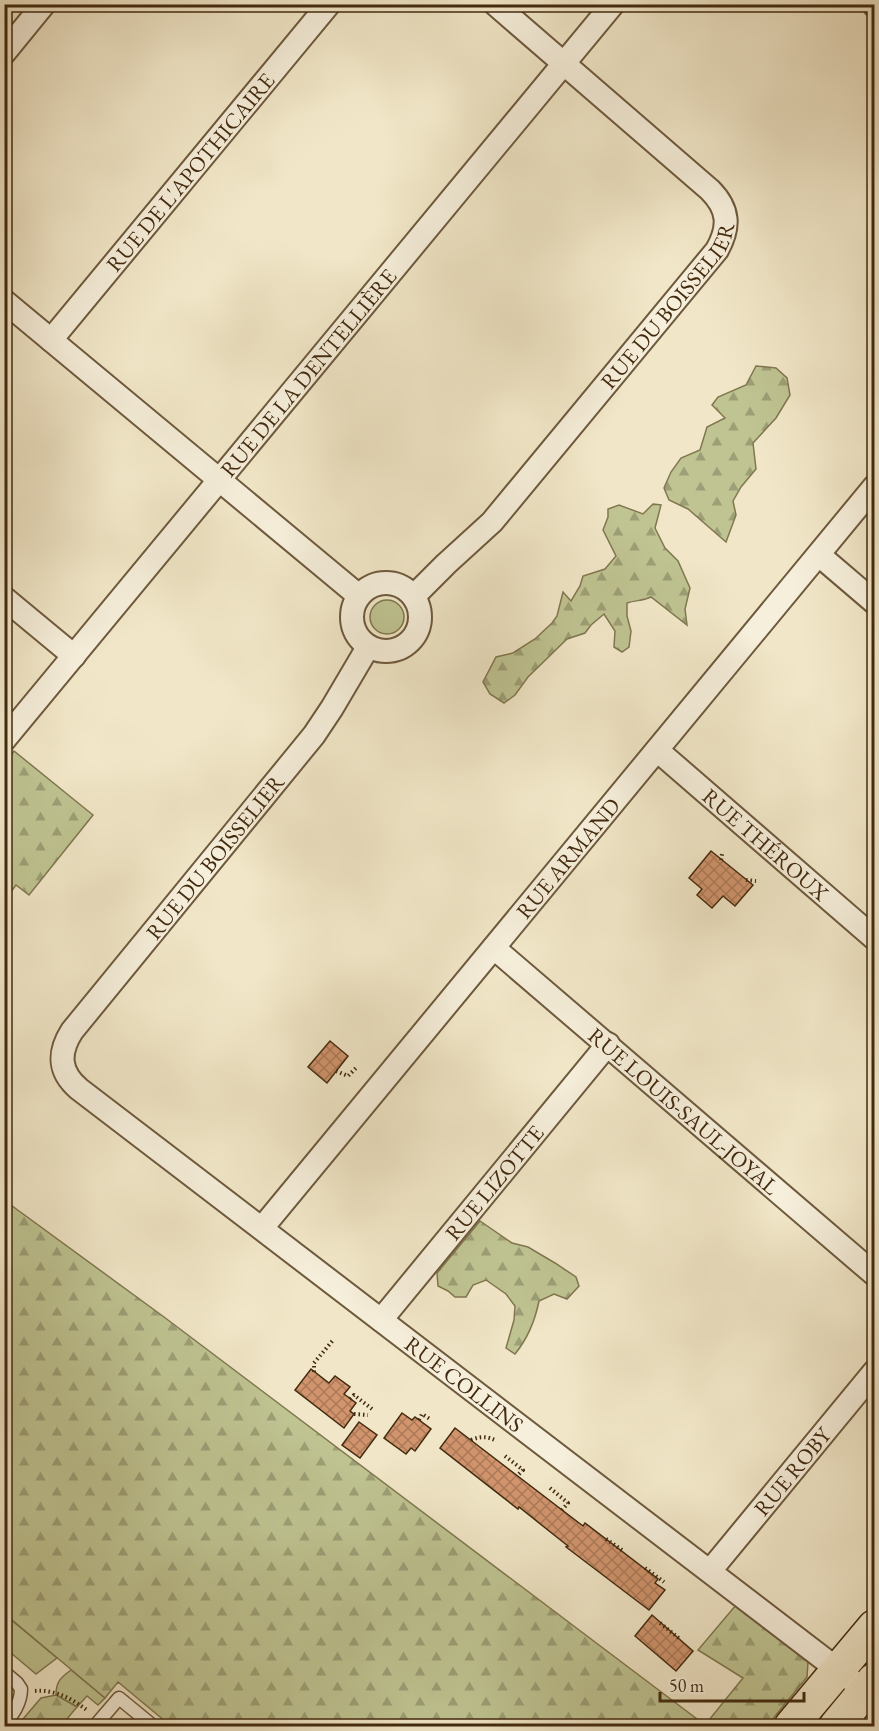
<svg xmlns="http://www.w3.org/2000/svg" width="879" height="1731" viewBox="0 0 879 1731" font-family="'EB Garamond',serif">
  <defs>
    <pattern id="forest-firs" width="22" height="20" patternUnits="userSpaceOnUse" patternTransform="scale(1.5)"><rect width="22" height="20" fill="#bfc492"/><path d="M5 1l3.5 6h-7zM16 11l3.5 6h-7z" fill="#9d9f76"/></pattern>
    <pattern id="building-cross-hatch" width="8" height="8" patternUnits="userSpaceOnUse" patternTransform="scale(1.5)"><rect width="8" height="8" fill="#d1946d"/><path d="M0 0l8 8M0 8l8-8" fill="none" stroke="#ab7958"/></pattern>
  </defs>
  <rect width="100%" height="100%" fill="#f1e7c8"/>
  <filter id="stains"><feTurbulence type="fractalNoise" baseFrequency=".00333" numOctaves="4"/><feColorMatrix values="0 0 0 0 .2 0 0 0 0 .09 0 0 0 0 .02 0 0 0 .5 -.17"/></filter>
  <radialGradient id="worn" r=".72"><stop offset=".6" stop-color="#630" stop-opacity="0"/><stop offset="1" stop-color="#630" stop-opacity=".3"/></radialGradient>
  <path fill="#bfc492" stroke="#807750" stroke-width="1.5" d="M370 617a17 17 0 1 1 34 0a17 17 0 1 1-34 0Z
    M 4,1614 L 57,1658 L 36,1674 L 5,1648 Z
    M 71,1670 L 105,1698 L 98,1705 L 87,1696 L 77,1707 L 56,1695 C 56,1682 60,1678 71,1670 Z"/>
  <path fill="url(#forest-firs)" stroke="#807750" stroke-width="1.5" d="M 756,366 L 776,368 L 787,378 L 790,395 L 776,418 L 753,443 L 756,469 L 741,487 L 733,501 L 736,515 L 726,542 L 688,509 L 669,500 L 664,488 L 671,472 L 681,458 L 700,450 L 707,427 L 725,418 L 712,405 L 718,397 L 746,385 Z
    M 653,504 L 661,505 L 655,528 L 665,548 L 678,561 L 690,588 L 685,609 L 687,625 L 651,597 C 643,601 636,600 627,603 L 627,616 L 631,631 L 629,647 L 622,652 L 614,647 L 615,631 L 604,614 L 591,625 L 585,633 L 567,639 L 528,677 L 515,695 L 504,703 L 490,694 L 483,682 L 496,657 L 513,653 L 535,639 L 552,623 L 557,616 L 563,592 L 571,601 L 580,586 L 583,576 L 605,569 L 616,556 L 603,530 L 608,517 L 608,509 L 619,505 L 643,514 Z
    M 14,751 L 93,815 L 29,895 L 16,885 L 5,900 L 5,754 L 9,758 Z
    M 4,1200 L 164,1317 L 705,1725 L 743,1678 L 698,1650 L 736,1605 L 808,1662 L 807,1677 L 767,1726 L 171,1726 L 118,1682 L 105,1698 L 5,1614 Z
    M 480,1221 L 512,1243 L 528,1247 L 555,1263 L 576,1277 L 579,1286 L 567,1299 L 554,1294 L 539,1301 C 535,1321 528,1338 515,1354 L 506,1348 L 514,1320 L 515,1306 L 506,1294 L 486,1280 L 473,1285 L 466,1297 L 455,1297 L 448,1291 L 438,1286 L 437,1273 Z
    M 56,1695 L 77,1707 L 61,1726 L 17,1726 L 41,1698 Z"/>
  <path fill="url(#building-cross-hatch)" stroke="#422a0f" stroke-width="1.5" d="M 711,851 L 753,885 L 735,906 L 723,896 L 712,908 L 697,895 L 702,889 L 689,878 Z
    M 330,1041 L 348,1056 L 327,1083 L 308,1067 Z
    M 311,1369 L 329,1383 L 335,1376 L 350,1387 L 344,1394 L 356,1403 L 350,1411 L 354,1414 L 344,1428 L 295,1390 Z
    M 402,1413 L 412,1420 L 415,1417 L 431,1429 L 415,1451 L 411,1448 L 406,1454 L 384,1438 Z
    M 359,1422 L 377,1435 L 360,1458 L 342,1445 Z
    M 455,1428 L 583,1526 L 585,1523 L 658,1579 L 655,1583 L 665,1590 L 649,1610 L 566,1547 L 568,1546 L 519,1507 L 518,1509 L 440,1448 Z
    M 652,1615 L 693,1651 L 676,1671 L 635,1636 Z"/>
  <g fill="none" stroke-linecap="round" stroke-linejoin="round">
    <g stroke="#6e593d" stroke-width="15">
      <path id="service" d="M 4,1672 L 17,1683 L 21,1689 C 21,1703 13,1714 4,1725
        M 95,1726 L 119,1698 L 153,1726"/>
    </g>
    <g stroke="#6e593d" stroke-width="26">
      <g id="minor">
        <path d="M 874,4 L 874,5"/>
        <path d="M 4,53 L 44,4"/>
        <path d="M 4,301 L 359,596"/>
        <path id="s1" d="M 51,340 L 329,4"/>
        <path d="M 819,555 L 874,602"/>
        <circle cx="386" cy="617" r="34"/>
        <path id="s2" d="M 414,596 L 446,564 L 492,522 L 717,250 C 730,227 729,209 710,190 L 495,4"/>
        <path d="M 4,598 L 74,656"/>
        <path id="s3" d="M 368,647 L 332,708 L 314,735 L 72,1031 C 58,1053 59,1072 79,1089 L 850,1679"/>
        <path id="s4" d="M 4,740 L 613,4"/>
        <path id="s5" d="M 657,750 L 874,938"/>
        <path id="s6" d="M 494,948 L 874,1274"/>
        <path id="s7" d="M 262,1228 L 874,487"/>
        <path id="s8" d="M 381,1320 L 608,1044"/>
        <path id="s9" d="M 710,1571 L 874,1372"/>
      </g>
    </g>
    <g stroke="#422a0f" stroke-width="36">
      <path id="primary" d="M 791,1726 L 874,1627
        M 836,1726 L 874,1680"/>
    </g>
    <path stroke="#422a0f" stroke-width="4" stroke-dasharray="1.5 3" stroke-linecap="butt" d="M 721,860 L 722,854
      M 746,880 L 756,881
      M 336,1071 L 348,1076 L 356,1068
      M 314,1372 L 314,1363 L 334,1339
      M 350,1399 L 354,1395 L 372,1409
      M 354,1414 L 368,1415
      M 419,1420 L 422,1414 L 430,1419
      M 471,1440 C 481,1436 487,1436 497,1441
      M 505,1456 L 523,1470 L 517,1476
      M 550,1488 L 568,1503 L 562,1510
      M 606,1539 L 622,1550
      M 645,1568 L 664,1582
      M 660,1623 L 680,1639
      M 35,1691 C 54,1689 73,1699 88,1711"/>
    <use href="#service" stroke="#f6efdb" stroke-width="12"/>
    <use href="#minor" stroke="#f6efdb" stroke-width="22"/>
    <use href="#primary" stroke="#f1e7c8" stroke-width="33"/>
  </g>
  <g text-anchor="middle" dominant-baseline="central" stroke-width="4.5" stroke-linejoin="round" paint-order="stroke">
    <g font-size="22" fill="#422a0f" stroke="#f6efdb">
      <text stroke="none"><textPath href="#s1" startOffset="218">RUE DE L'APOTHICAIRE</textPath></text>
      <text stroke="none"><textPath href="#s2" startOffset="387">RUE DU BOISSELIER</textPath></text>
      <text stroke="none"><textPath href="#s4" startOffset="477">RUE DE LA DENTELLIÈRE</textPath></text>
      <text stroke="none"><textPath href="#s5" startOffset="144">RUE THÉROUX</textPath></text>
      <text transform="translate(215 857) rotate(-51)">RUE DU BOISSELIER</text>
      <text stroke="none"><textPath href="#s7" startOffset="480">RUE ARMAND</textPath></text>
      <text stroke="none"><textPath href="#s6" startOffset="250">RUE LOUIS-SAUL-JOYAL</textPath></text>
      <text stroke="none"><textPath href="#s8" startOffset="178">RUE LIZOTTE</textPath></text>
      <text stroke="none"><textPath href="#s3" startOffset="1036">RUE COLLINS</textPath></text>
      <text stroke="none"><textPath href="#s9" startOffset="129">RUE ROBY</textPath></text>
    </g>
  </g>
  <rect width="879" height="1731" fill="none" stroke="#f1e7c8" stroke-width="24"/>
  <rect x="6" y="6" width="867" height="1719" fill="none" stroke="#422a0f" stroke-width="3"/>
  <rect x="12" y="12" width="855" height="1707" fill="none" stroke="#422a0f" stroke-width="1.5"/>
  <path d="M660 1692v9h144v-9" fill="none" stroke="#422a0f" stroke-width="3"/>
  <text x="669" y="1692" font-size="18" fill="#422a0f" stroke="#f6efdb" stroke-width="4.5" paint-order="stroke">50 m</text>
  <rect width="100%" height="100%" filter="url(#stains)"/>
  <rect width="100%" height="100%" fill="url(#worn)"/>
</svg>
